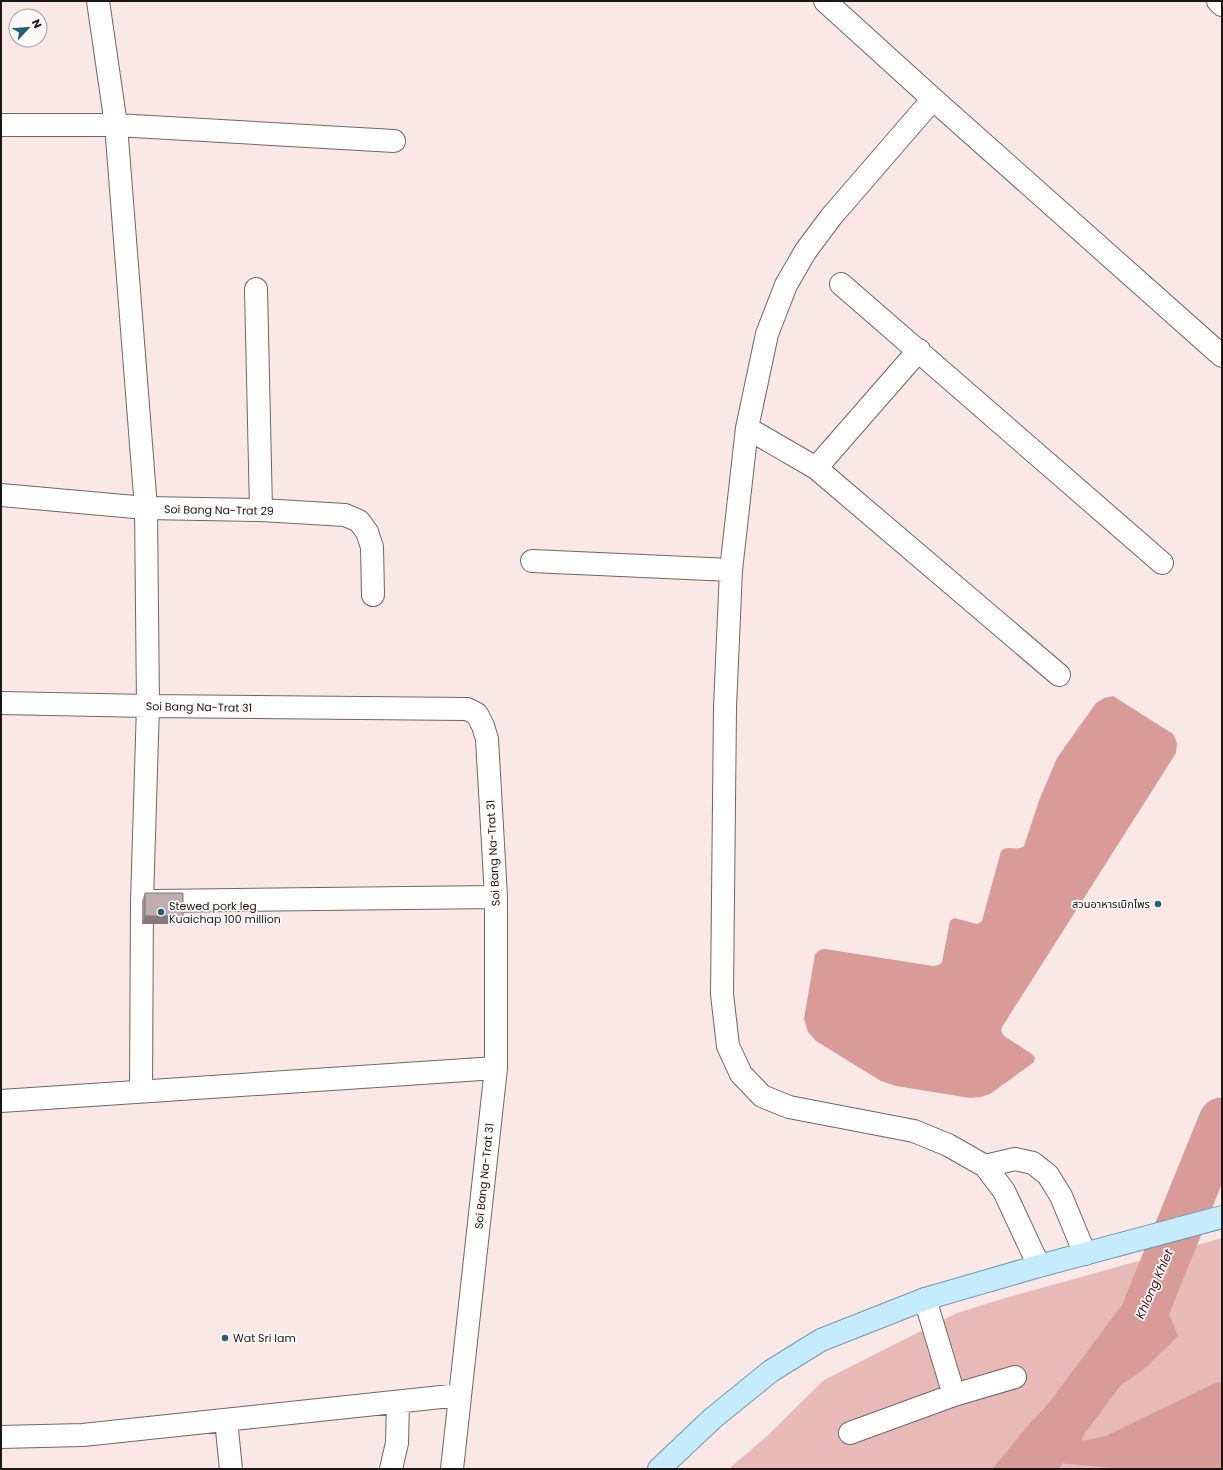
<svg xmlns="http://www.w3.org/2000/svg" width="1223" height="1470" viewBox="0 0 1223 1470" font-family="Poppins,'Noto Sans Thai',sans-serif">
  <rect width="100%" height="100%" fill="#fae8e7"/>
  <path fill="#e7bab8" d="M 1222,1238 L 1222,1469 L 729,1469 L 768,1435 L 824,1380 L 957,1313 L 1005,1298 Z"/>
  <path fill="#d89b98" d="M 1113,696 L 1173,734 L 1177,743 L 1176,753 L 1002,1027 L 1001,1031 L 1004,1036 L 1032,1054 L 1035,1058 L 1034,1062 L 990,1094 L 981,1097 L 970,1098 L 896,1086 L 881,1081 L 816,1041 L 808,1032 L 804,1019 L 815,954 L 820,950 L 825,949 L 933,966 L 939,965 L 942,962 L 950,921 L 954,918 L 977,924 L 982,921 L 1001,851 C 1008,844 1017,852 1024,846 L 1040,798 L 1057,758 L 1096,703 L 1104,698 Z
    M 1165,1304 L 1178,1336 L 1144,1369 L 1129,1380 L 1091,1400 L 1082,1441 L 1106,1436 L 1215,1383 L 1222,1382 L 1222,1469 L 1124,1469 L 1057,1463 L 1053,1469 L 992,1469 L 1030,1423 L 1124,1326 Z"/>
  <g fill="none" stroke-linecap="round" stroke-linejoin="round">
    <path stroke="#d89b98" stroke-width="47" d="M 1029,1469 L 1143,1316 L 1222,1121"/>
    <g stroke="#736464" stroke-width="24">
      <path id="minor" d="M 98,1 L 116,125 L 146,508 L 148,706 L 142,901 L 141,1091
        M 825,1 L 933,99 L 1222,356
        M 1218,1 L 1222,5
        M 933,99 L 831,217 L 805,252 L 786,285 L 767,334 L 747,428 L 731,570 L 725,707 L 722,994 L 728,1046 L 741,1074 L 762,1096 L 789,1107 L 914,1131 L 948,1145 L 985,1166 L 1004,1191 L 1039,1266
        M 1,125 L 116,125 L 394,141
        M 841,284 L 1162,563
        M 256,289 L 261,510
        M 747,428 L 816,468 L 1059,675
        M 816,468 L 919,350
        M 1,495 L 146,508 L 261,510 L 345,515 L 359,521 L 367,532 L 372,547 L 373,595
        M 532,561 L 731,570
        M 1,703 L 148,706 L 467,709 L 477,714 L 483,726 L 487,739 L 496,897 L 496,1068 L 452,1469
        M 153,901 L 496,897
        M 1,1101 L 496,1068
        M 985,1166 L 1015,1159 L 1033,1163 L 1048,1175 L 1061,1196 L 1085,1254
        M 925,1299 L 954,1395
        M 226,1420 L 231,1469
        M 850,1433 L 954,1395 L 1015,1377
        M 1,1437 L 83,1435 L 460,1395
        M 391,1469 L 397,1443 L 398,1402"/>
    </g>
    <g stroke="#7198ab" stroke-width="24">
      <path id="major" d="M 659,1469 L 713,1418 L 771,1371 L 821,1340 L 925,1299 L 1039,1266 L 1222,1217"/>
    </g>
    <use href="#minor" stroke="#fff" stroke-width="22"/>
    <use href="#major" stroke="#c5ebfd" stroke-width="22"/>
  </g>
  <path fill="#a39594" d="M 145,893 L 183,916 L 180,924 L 142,924 L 142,901 Z"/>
  <path fill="#847978" d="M 145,916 L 183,916 L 180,924 L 142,924 Z"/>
  <path fill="#bdadac" stroke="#847978" d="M 145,893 L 183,893 L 183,916 L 145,916 Z"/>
  <g fill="#235f77" stroke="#fdf9f9" stroke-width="1.5">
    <circle cx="1158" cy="904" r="4"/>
    <circle cx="161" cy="912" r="4"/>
    <circle cx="225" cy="1338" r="4"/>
  </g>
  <g text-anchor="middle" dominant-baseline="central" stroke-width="3.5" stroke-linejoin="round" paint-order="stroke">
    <g font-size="11" fill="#1c1616" stroke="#fdf9f9">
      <text transform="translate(219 510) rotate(1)">Soi Bang Na-Trat 29</text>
      <text transform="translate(199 707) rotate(1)">Soi Bang Na-Trat 31</text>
      <text transform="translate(493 853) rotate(-93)">Soi Bang Na-Trat 31</text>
      <text transform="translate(484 1176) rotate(-84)">Soi Bang Na-Trat 31</text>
    </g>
    <g font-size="11" fill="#1c1616" stroke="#fdf9f9" text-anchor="start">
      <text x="1150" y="904" text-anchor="end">สวนอาหารเบิกไพร</text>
      <text x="169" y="906">Stewed pork leg<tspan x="169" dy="13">Kuaichap 100 million</tspan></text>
      <text x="233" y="1338">Wat Sri Iam</text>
    </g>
    <g font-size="12" font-style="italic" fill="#510710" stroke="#fdf9f9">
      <text transform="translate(1154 1284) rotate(-66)">Khlong Khlet</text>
    </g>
  </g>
  <rect width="1223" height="1470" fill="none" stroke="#1c1616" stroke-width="4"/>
  <g transform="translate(28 28) rotate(64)"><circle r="19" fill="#fdf9f9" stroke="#a39e9e"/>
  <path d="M0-3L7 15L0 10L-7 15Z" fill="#235f77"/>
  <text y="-6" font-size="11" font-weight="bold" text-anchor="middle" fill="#1c1616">N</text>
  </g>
</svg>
